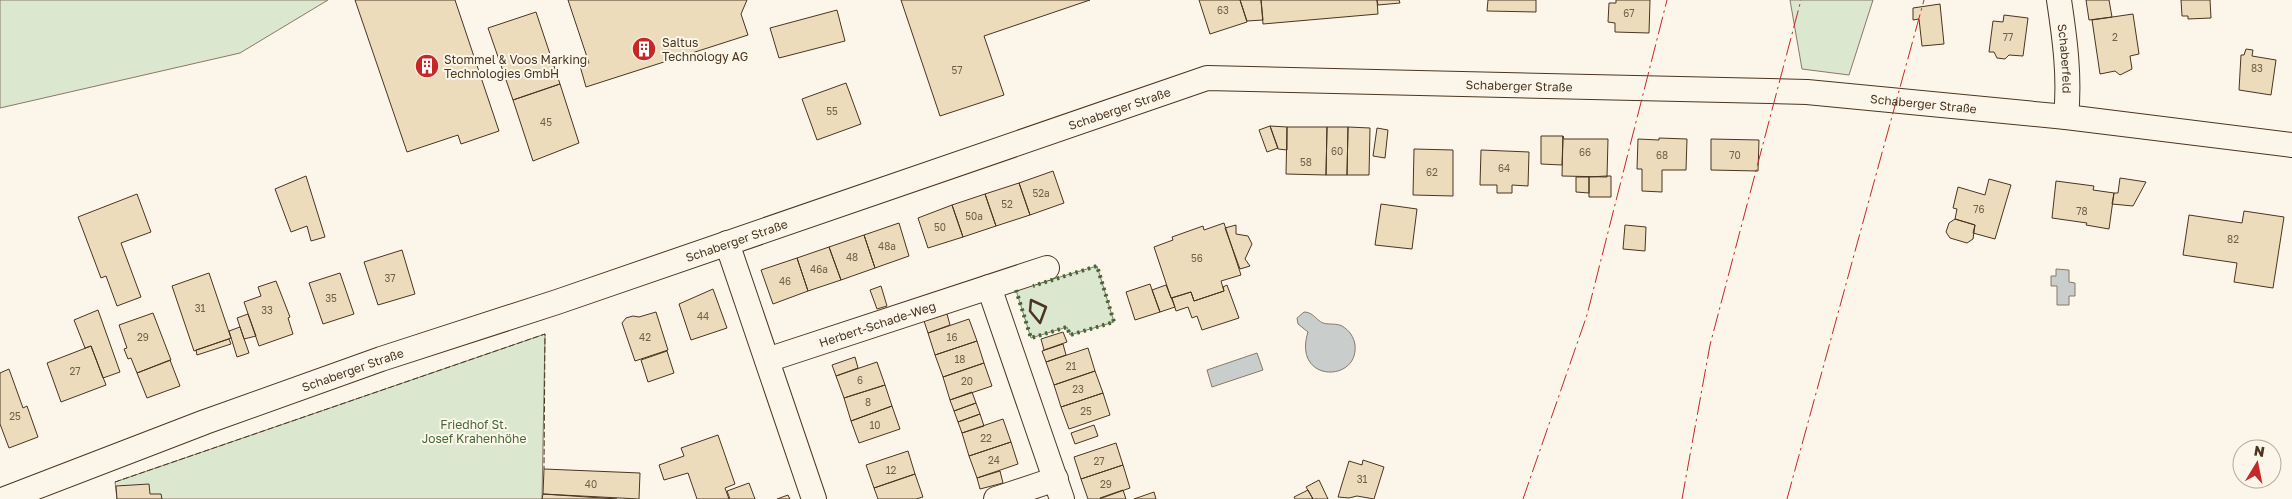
<svg xmlns="http://www.w3.org/2000/svg" width="2292" height="499" viewBox="0 0 2292 499" font-family="'Golos Text',sans-serif">
  <rect width="100%" height="100%" fill="#fbf6e9"/>
  <path fill="#dce7d0" stroke="#887966" d="M 0,0 L 328,0 L 240,53 L 0,108 Z
    M 1790,0 L 1873,0 L 1849,75 L 1802,69 Z
    M 1097,266 L 1114,322 L 1070,335 L 1067,327 L 1031,338 L 1016,290 Z
    M 545,334 L 542,499 L 117,499 L 115,482 Z"/>
  <path fill="#c9cecd" stroke="#887966" d="M 2056,269 L 2069,270 L 2069,282 L 2075,283 L 2075,296 L 2069,296 L 2069,305 L 2057,305 L 2057,286 L 2051,286 L 2051,276 L 2056,276 Z
    M 1304,312 C 1313,312 1316,320 1323,323 C 1330,325 1336,323 1342,326 C 1349,330 1354,337 1355,345 C 1359,383 1292,383 1308,332 L 1298,324 L 1297,318 Z
    M 1257,353 L 1263,370 L 1212,387 L 1207,370 Z"/>
  <path fill="#ecdcbc" stroke="#4a3520" d="M 355,0 L 455,0 L 499,131 L 461,144 L 458,135 L 407,152 Z
    M 568,0 L 747,0 L 741,14 L 748,35 L 586,87 L 580,66 L 589,63 Z
    M 901,0 L 1090,0 L 984,36 L 1004,95 L 940,116 Z
    M 1199,0 L 1240,0 L 1247,22 L 1210,34 Z
    M 1240,0 L 1261,0 L 1263,20 L 1247,21 Z
    M 1261,0 L 1377,0 L 1378,14 L 1263,24 Z
    M 1377,0 L 1399,0 L 1400,3 L 1378,5 Z
    M 1488,0 L 1536,0 L 1536,12 L 1487,11 Z
    M 1616,0 L 1650,0 L 1649,33 L 1615,32 L 1615,23 L 1608,22 L 1609,3 L 1616,3 Z
    M 2086,0 L 2109,0 L 2112,17 L 2089,20 Z
    M 2181,0 L 2210,0 L 2211,18 L 2188,19 L 2188,16 L 2182,16 Z
    M 1940,4 L 1944,44 L 1922,46 L 1919,19 L 1913,20 L 1913,8 Z
    M 837,10 L 845,41 L 779,58 L 770,28 Z
    M 536,12 L 560,84 L 513,100 L 488,28 Z
    M 2133,14 L 2139,54 L 2130,56 L 2132,69 L 2120,75 L 2115,71 L 2100,74 L 2092,20 Z
    M 2004,15 L 2028,18 L 2023,56 L 2009,55 L 2005,59 L 1997,58 L 1994,52 L 1989,52 L 1993,21 L 2003,22 Z
    M 2246,49 L 2253,50 L 2252,56 L 2276,60 L 2271,95 L 2239,90 L 2241,55 L 2244,55 Z
    M 846,83 L 861,124 L 817,140 L 802,99 Z
    M 560,84 L 579,143 L 533,161 L 513,100 Z
    M 1270,126 L 1278,148 L 1267,152 L 1259,130 Z
    M 1270,126 L 1287,127 L 1287,150 L 1278,149 Z
    M 1287,127 L 1327,127 L 1326,175 L 1286,174 Z
    M 1327,127 L 1348,127 L 1347,175 L 1326,175 Z
    M 1348,127 L 1370,128 L 1369,175 L 1347,175 Z
    M 1377,128 L 1388,130 L 1385,158 L 1373,156 Z
    M 1541,136 L 1563,136 L 1562,165 L 1541,164 Z
    M 1563,136 L 1564,139 L 1608,139 L 1607,177 L 1562,176 Z
    M 1659,138 L 1687,139 L 1686,170 L 1662,170 L 1662,192 L 1642,191 L 1642,169 L 1637,169 L 1638,139 L 1659,140 Z
    M 1711,139 L 1759,140 L 1758,171 L 1711,170 Z
    M 1414,149 L 1453,150 L 1453,196 L 1413,195 Z
    M 1481,150 L 1529,152 L 1528,186 L 1512,185 L 1512,193 L 1497,193 L 1497,185 L 1480,185 Z
    M 1053,171 L 1064,203 L 1030,215 L 1019,183 Z
    M 306,176 L 325,237 L 311,241 L 307,226 L 291,232 L 275,189 Z
    M 1607,176 L 1611,176 L 1611,197 L 1589,197 L 1589,177 Z
    M 1576,177 L 1589,177 L 1589,193 L 1576,192 Z
    M 2120,178 L 2146,182 L 2133,206 L 2112,204 L 2114,193 L 2118,193 Z
    M 1989,179 L 2011,185 L 1995,239 L 1973,233 L 1975,225 L 1955,219 L 1957,209 L 1953,208 L 1958,187 L 1985,195 Z
    M 2056,181 L 2094,186 L 2093,190 L 2114,193 L 2109,229 L 2086,225 L 2087,223 L 2052,218 Z
    M 1019,183 L 1030,215 L 996,226 L 985,194 Z
    M 137,194 L 151,232 L 121,243 L 141,297 L 117,306 L 106,276 L 101,278 L 78,217 Z
    M 985,194 L 996,226 L 963,237 L 952,205 Z
    M 1381,204 L 1417,209 L 1412,249 L 1375,245 Z
    M 952,205 L 963,237 L 928,248 L 918,218 Z
    M 2244,211 L 2284,217 L 2273,288 L 2234,282 L 2237,263 L 2183,255 L 2189,215 L 2242,223 Z
    M 1955,219 L 1975,225 L 1973,239 L 1967,243 L 1950,238 L 1946,232 L 1949,223 Z
    M 899,223 L 909,256 L 875,268 L 864,235 Z
    M 1224,223 L 1241,275 L 1221,281 L 1224,291 L 1194,301 L 1191,292 L 1171,298 L 1154,247 L 1173,240 L 1172,237 L 1203,226 L 1204,230 Z
    M 1236,225 L 1236,234 L 1248,236 L 1252,244 L 1245,259 L 1250,266 L 1240,269 L 1225,228 Z
    M 1625,225 L 1646,227 L 1645,251 L 1623,249 Z
    M 864,235 L 875,268 L 841,280 L 829,247 Z
    M 829,247 L 841,280 L 808,291 L 797,258 Z
    M 402,250 L 415,294 L 378,305 L 364,262 Z
    M 797,258 L 808,291 L 773,304 L 761,270 Z
    M 209,273 L 231,338 L 194,351 L 172,286 Z
    M 340,273 L 354,314 L 323,324 L 309,283 Z
    M 276,281 L 290,317 L 288,318 L 293,334 L 259,346 L 244,302 L 261,296 L 258,287 Z
    M 1150,284 L 1160,312 L 1135,320 L 1126,292 Z
    M 1166,285 L 1175,307 L 1160,312 L 1152,290 Z
    M 1227,285 L 1239,318 L 1202,330 L 1197,316 L 1192,318 L 1188,307 L 1176,311 L 1172,298 L 1191,292 L 1194,301 L 1224,291 L 1223,287 Z
    M 881,286 L 887,306 L 877,309 L 870,290 Z
    M 713,289 L 727,328 L 691,340 L 679,304 Z
    M 98,310 L 120,372 L 103,378 L 91,346 L 85,348 L 74,320 Z
    M 656,312 L 668,350 L 635,361 L 622,323 L 626,318 L 633,316 L 639,317 Z
    M 153,313 L 171,360 L 137,373 L 131,358 L 128,359 L 124,349 L 127,348 L 119,325 Z
    M 248,314 L 256,336 L 244,339 L 237,318 Z
    M 947,314 L 950,325 L 928,333 L 924,321 Z
    M 969,319 L 977,341 L 935,355 L 928,333 Z
    M 240,327 L 249,353 L 237,357 L 229,331 Z
    M 1063,332 L 1067,342 L 1044,350 L 1041,339 Z
    M 229,339 L 231,344 L 197,355 L 196,350 Z
    M 977,341 L 984,363 L 943,377 L 935,355 Z
    M 1063,344 L 1066,355 L 1046,362 L 1042,351 Z
    M 91,346 L 106,385 L 61,402 L 47,363 Z
    M 1088,348 L 1095,371 L 1054,385 L 1046,362 Z
    M 667,351 L 674,373 L 648,382 L 641,360 Z
    M 855,357 L 858,368 L 836,376 L 832,365 Z
    M 170,360 L 180,386 L 147,398 L 137,373 Z
    M 877,362 L 885,385 L 844,398 L 836,376 Z
    M 984,363 L 992,386 L 950,400 L 943,377 Z
    M 9,369 L 23,408 L 27,406 L 38,437 L 9,448 L 0,424 L 0,373 Z
    M 1095,371 L 1103,393 L 1061,407 L 1054,385 Z
    M 885,385 L 892,406 L 851,421 L 844,398 Z
    M 972,392 L 976,403 L 954,411 L 950,400 Z
    M 1103,393 L 1110,415 L 1069,429 L 1061,407 Z
    M 976,403 L 980,414 L 958,422 L 954,411 Z
    M 892,406 L 900,429 L 859,443 L 851,421 Z
    M 980,414 L 984,426 L 962,433 L 958,422 Z
    M 1003,419 L 1011,442 L 969,456 L 962,433 Z
    M 1094,425 L 1098,436 L 1075,444 L 1071,433 Z
    M 718,435 L 735,484 L 725,488 L 729,499 L 697,499 L 688,473 L 664,480 L 659,465 L 684,456 L 681,448 Z
    M 1011,442 L 1018,464 L 977,478 L 969,456 Z
    M 1116,443 L 1123,465 L 1081,479 L 1074,457 Z
    M 908,451 L 915,474 L 874,488 L 866,465 Z
    M 1363,460 L 1384,467 L 1374,499 L 1357,496 L 1349,498 L 1338,497 L 1349,461 L 1362,465 Z
    M 1123,465 L 1130,488 L 1099,499 L 1088,499 L 1081,479 Z
    M 544,469 L 640,473 L 639,499 L 543,494 Z
    M 1000,471 L 1003,483 L 980,489 L 977,478 Z
    M 915,474 L 923,497 L 916,499 L 878,499 L 874,488 Z
    M 1319,480 L 1328,499 L 1313,499 L 1306,487 Z
    M 749,483 L 755,499 L 730,499 L 727,491 Z
    M 149,484 L 150,494 L 161,494 L 162,499 L 117,499 L 116,486 Z
    M 1123,490 L 1126,499 L 1101,499 L 1100,498 Z
    M 1308,490 L 1313,499 L 1295,499 L 1294,497 Z
    M 1154,492 L 1156,499 L 1134,499 Z
    M 543,494 L 617,499 L 542,499 Z
    M 788,495 L 790,499 L 777,499 Z"/>
  <g fill="none" stroke-linecap="round" stroke-linejoin="round">
    <g stroke="#4a3520" stroke-width="26">
      <g id="street">
        <path id="s1" d="M 2059,0 C 2065,40 2070,77 2066,117"/>
        <path d="M 727,243 L 814,499"/>
        <path d="M 989,287 L 1062,499"/>
        <path id="s2" d="M 767,360 L 1047,268"/>
        <path id="s3" d="M 5,499 L 205,422 L 381,359 L 557,302 L 1207,78 L 1807,92 L 2066,117 L 2292,145"/>
        <path d="M 996,499 L 1056,479"/>
      </g>
    </g>
    <use href="#street" stroke="#fbf6e9" stroke-width="24"/>
    <path stroke="#436837" stroke-width="4" stroke-dasharray="2.5 4" stroke-linecap="butt" d="M 1016,290 L 1031,338 L 1067,327 L 1070,335 L 1114,322 L 1097,266 L 1033,286"/>
    <path stroke="#4a3520" stroke-width="1" stroke-dasharray="6 2.5" stroke-linecap="butt" d="M 115,482 L 545,334 L 544,469"/>
    <path stroke="#4a3520" stroke-width="2.5" d="M 1031,300 L 1046,307 L 1040,323 L 1030,311 Z"/>
    <path stroke="#c62828" stroke-width="1" stroke-dasharray="18 4 2.5 4" stroke-linecap="butt" d="M 1523,499 L 1587,315 L 1667,0
      M 1682,499 L 1710,345 L 1801,0
      M 1787,499 L 1924,0"/>
  </g>
  <defs>
    <g id="building-disc" transform="scale(1.25)"><circle r="9.5" fill="#c62828" stroke="#fbf6e9"/><path d="M-4-6H4V6H1V3H-1V6H-4ZM-2.5-4.3h1.7v1.8h-1.7ZM.8-4.3h1.7v1.8H.8ZM-2.5-1h1.7V.8h-1.7ZM.8-1h1.7V.8H.8Z" fill="#fff"/></g>
  </defs>
  <g fill-rule="evenodd">
    <use href="#building-disc" x="644" y="49"/>
    <use href="#building-disc" x="427" y="66"/>
  </g>
  <g text-anchor="middle" dominant-baseline="central" stroke-width="4" stroke-linejoin="round" paint-order="stroke">
    <g font-size="10" fill="#725f47">
      <text x="1223" y="10">63</text>
      <text x="1629" y="13">67</text>
      <text x="2008" y="37">77</text>
      <text x="2115" y="37">2</text>
      <text x="2257" y="68">83</text>
      <text x="957" y="70">57</text>
      <text x="832" y="111">55</text>
      <text x="546" y="122">45</text>
      <text x="1337" y="151">60</text>
      <text x="1585" y="152">66</text>
      <text x="1662" y="155">68</text>
      <text x="1735" y="155">70</text>
      <text x="1306" y="162">58</text>
      <text x="1504" y="168">64</text>
      <text x="1432" y="172">62</text>
      <text x="1041" y="193">52a</text>
      <text x="1007" y="204">52</text>
      <text x="1979" y="209">76</text>
      <text x="2082" y="211">78</text>
      <text x="974" y="216">50a</text>
      <text x="940" y="227">50</text>
      <text x="2233" y="239">82</text>
      <text x="887" y="246">48a</text>
      <text x="852" y="257">48</text>
      <text x="1197" y="258">56</text>
      <text x="819" y="269">46a</text>
      <text x="390" y="278">37</text>
      <text x="785" y="281">46</text>
      <text x="331" y="298">35</text>
      <text x="200" y="308">31</text>
      <text x="267" y="310">33</text>
      <text x="703" y="316">44</text>
      <text x="143" y="337">29</text>
      <text x="645" y="337">42</text>
      <text x="952" y="337">16</text>
      <text x="960" y="359">18</text>
      <text x="1071" y="366">21</text>
      <text x="75" y="371">27</text>
      <text x="860" y="380">6</text>
      <text x="967" y="381">20</text>
      <text x="1078" y="389">23</text>
      <text x="868" y="402">8</text>
      <text x="1086" y="411">25</text>
      <text x="15" y="416">25</text>
      <text x="875" y="425">10</text>
      <text x="986" y="438">22</text>
      <text x="994" y="460">24</text>
      <text x="1099" y="461">27</text>
      <text x="891" y="470">12</text>
      <text x="1362" y="479">31</text>
      <text x="591" y="484">40</text>
      <text x="1106" y="484">29</text>
    </g>
    <g font-size="12" fill="#4a3520" stroke="#fbf6e9" text-anchor="start">
      <text x="662" y="42">Saltus<tspan x="662" dy="14">Technology AG</tspan></text>
      <text x="444" y="59">Stommel &amp; Voos Marking<tspan x="444" dy="14">Technologies GmbH</tspan></text>
    </g>
    <g font-size="12" fill="#4a3520" stroke="#fbf6e9">
      <text stroke="none"><textPath href="#s1" startOffset="59">Schaberfeld</textPath></text>
      <text stroke="none"><textPath href="#s3" startOffset="1586">Schaberger Straße</textPath></text>
      <text stroke="none"><textPath href="#s3" startOffset="1991">Schaberger Straße</textPath></text>
      <text stroke="none"><textPath href="#s3" startOffset="1181">Schaberger Straße</textPath></text>
      <text stroke="none"><textPath href="#s3" startOffset="776">Schaberger Straße</textPath></text>
      <text stroke="none"><textPath href="#s2" startOffset="116">Herbert-Schade-Weg</textPath></text>
      <text stroke="none"><textPath href="#s3" startOffset="371">Schaberger Straße</textPath></text>
    </g>
    <g font-size="12" fill="#436837" stroke="#fbf6e9">
      <text x="474" y="424">Friedhof St.<tspan x="474" dy="14">Josef Krahenhöhe</tspan></text>
    </g>
  </g>
  <g transform="translate(2257 464) rotate(10)"><circle r="24" fill="#fbf6e9" stroke="#b4a999"/>
  <path d="M0-4L9 19L0 12L-9 19Z" fill="#c62828"/>
  <text y="-8" font-size="14" font-weight="bold" text-anchor="middle" fill="#4a3520">N</text>
  </g>
</svg>
